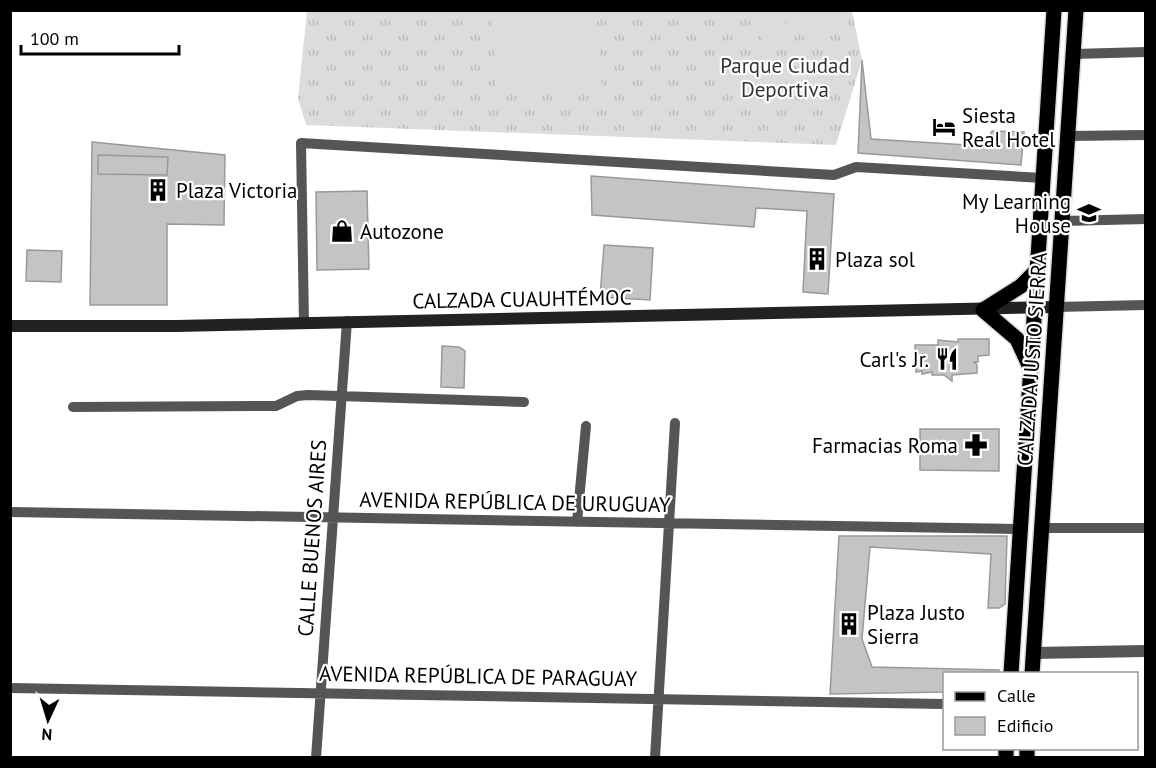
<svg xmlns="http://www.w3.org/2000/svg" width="1156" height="768" viewBox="0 0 1156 768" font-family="'PT Sans',sans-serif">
  <defs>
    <pattern id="grass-tufts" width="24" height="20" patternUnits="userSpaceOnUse" patternTransform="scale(1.5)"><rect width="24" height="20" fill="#dcdcdc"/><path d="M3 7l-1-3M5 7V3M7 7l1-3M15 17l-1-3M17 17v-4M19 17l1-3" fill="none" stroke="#bbb"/></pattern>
  </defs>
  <rect width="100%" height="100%" fill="#fff"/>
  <path fill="url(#grass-tufts)" d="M 307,11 L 852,11 L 862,60 L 836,145 L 306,125 L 298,98 Z"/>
  <path fill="#dcdcdc" d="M 492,11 L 596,11 L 602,88 L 496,87 Z
    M 763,11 L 786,11 L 785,41 L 762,41 Z
    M 805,11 L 828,11 L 827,41 L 804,41 Z
    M 762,61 L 786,62 L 785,107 L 761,106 Z
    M 804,62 L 828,62 L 826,107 L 803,106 Z"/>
  <path fill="#c4c4c4" stroke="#999" stroke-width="1.5" d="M 862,60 L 871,139 L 984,146 L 992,131 L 1024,132 L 1021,165 L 858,153 Z
    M 92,142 L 225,155 L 224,225 L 167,224 L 167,305 L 90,305 Z
    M 98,155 L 168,157 L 167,175 L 98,174 Z
    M 591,176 L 834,194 L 828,294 L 803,292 L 807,211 L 756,208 L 754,227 L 592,215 Z
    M 367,191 L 369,269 L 317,270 L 316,192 Z
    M 604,245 L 653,248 L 650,300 L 600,297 Z
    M 27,250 L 62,251 L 61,282 L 26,281 Z
    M 958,339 L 989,339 L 989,355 L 978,356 L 978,362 L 974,362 L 977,365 L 977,373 L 952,375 L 952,381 L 944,375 L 932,375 L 932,372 L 922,374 L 922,371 L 916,372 L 915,345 L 938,345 L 938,340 L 958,342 Z
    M 442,346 L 459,347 L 465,351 L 464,388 L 441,387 Z
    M 920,429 L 999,429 L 999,471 L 920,470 Z
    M 839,536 L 1007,536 L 1005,604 L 999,608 L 988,608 L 991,554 L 870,547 L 862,639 L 872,667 L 999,670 L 998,674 L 944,674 L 944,692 L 830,694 Z"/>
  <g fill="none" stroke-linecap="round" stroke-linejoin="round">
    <g stroke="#dbdbdb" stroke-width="18">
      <path id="primary" d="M 1029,365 L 1017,339 L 983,310 L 1021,286 L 1037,270
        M 1011,674 L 1054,10
        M 1032,674 L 1076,10
        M 1006,758 L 1006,748
        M 1027,758 L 1027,748"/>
    </g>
    <path stroke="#555" stroke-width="10" d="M 1073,54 L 1146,52
      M 1068,136 L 1146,135
      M 1063,221 L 1146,219
      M 1056,307 L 1146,305
      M 304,324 L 301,143 L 834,175 L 856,167 L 1043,178
      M 73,407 L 276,406 L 297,396 L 308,395 L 524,402
      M 10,512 L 1019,529
      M 577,522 L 586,426
      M 1043,528 L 1146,528
      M 10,688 L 944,704
      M 316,758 L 347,321
      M 655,758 L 675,423"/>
    <path stroke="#555" stroke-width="12" d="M 1033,653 L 1146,651"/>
    <path stroke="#222" stroke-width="12" d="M 10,326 L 176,326 L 1056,307"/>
    <use href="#primary" stroke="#000" stroke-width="15"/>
  </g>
  <defs>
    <g id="hotel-bare" transform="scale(1.8)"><path d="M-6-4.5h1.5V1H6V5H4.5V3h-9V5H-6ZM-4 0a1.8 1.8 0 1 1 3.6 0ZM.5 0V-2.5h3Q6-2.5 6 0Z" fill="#000" stroke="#fff" stroke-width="2.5" paint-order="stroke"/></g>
    <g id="building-bare" transform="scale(1.8)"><path d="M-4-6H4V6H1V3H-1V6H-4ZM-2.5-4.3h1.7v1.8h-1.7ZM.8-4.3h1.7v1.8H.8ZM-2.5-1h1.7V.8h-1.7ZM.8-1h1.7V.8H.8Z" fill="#000" stroke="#fff" stroke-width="2.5" paint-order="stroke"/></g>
    <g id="school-bare" transform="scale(1.8)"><path d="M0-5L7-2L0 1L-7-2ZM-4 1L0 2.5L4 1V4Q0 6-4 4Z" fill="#000" stroke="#fff" stroke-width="2.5" paint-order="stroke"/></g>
    <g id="shop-bare" transform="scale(1.8)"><path d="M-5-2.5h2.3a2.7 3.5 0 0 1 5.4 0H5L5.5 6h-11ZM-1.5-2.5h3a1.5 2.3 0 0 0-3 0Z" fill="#000" stroke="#fff" stroke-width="2.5" paint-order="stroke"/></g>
    <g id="restaurant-bare" transform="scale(1.8)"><path d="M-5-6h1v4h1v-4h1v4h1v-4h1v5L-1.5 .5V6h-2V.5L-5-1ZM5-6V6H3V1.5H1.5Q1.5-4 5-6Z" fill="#000" stroke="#fff" stroke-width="2.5" paint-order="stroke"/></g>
    <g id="pharmacy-bare" transform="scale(1.8)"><path d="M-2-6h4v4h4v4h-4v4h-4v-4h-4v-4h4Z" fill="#000" stroke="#fff" stroke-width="2.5" paint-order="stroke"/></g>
  </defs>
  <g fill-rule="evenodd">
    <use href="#hotel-bare" x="944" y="127"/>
    <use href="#building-bare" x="158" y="190"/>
    <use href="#school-bare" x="1089" y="213"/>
    <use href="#shop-bare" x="342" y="231"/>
    <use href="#building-bare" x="817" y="259"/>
    <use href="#restaurant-bare" x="947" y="359"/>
    <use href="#pharmacy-bare" x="976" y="445"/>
    <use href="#building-bare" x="849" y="624"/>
  </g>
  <g text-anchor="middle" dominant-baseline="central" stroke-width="4.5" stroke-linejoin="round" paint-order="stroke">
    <g font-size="21" fill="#333" stroke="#fff">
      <text x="785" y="65">Parque Ciudad<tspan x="785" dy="24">Deportiva</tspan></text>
    </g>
    <g font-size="21" fill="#000" stroke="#fff" text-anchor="start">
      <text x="962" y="115">Siesta<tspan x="962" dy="24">Real Hotel</tspan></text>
      <text x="176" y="190">Plaza Victoria</text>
      <text x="1071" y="201" text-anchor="end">My Learning<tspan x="1071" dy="24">House</tspan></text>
      <text x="360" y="231">Autozone</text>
      <text x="835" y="259">Plaza sol</text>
      <text x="929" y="359" text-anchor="end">Carl's Jr.</text>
      <text x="958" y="445" text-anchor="end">Farmacias Roma</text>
      <text x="867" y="612">Plaza Justo<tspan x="867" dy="24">Sierra</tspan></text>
    </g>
    <g font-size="21" fill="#000" stroke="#fff">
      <text transform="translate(522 299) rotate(-1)">CALZADA CUAUHTÉMOC</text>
      <text transform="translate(1032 359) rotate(-86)">CALZADA JUSTO SIERRA</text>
      <text transform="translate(515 502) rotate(1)">AVENIDA REPÚBLICA DE URUGUAY</text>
      <text transform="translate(312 538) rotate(-86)">CALLE BUENOS AIRES</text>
      <text transform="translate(478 676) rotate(1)">AVENIDA REPÚBLICA DE PARAGUAY</text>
    </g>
  </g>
  <rect width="1156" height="768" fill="none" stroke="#000000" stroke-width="24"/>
  <rect x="943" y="672" width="195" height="78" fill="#ffffff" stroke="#999999" stroke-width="1.5"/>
  <rect x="955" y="692" width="30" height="9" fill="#000000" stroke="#999999" stroke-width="1.5"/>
  <text x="997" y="702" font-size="18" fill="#000000">Calle</text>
  <rect x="955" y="717" width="30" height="18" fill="#c4c4c4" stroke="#999999" stroke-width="1.5"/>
  <text x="997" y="732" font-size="18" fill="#000000">Edificio</text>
  <g transform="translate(48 720) rotate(184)" stroke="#ffffff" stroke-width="4.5" paint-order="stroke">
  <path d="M0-4.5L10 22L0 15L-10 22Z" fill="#000000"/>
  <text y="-9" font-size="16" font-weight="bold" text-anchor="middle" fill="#000000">N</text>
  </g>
  <path d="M21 45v9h158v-9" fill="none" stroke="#000000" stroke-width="3"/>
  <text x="30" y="45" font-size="18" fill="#000000" stroke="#ffffff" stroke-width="4.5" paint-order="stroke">100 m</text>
</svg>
